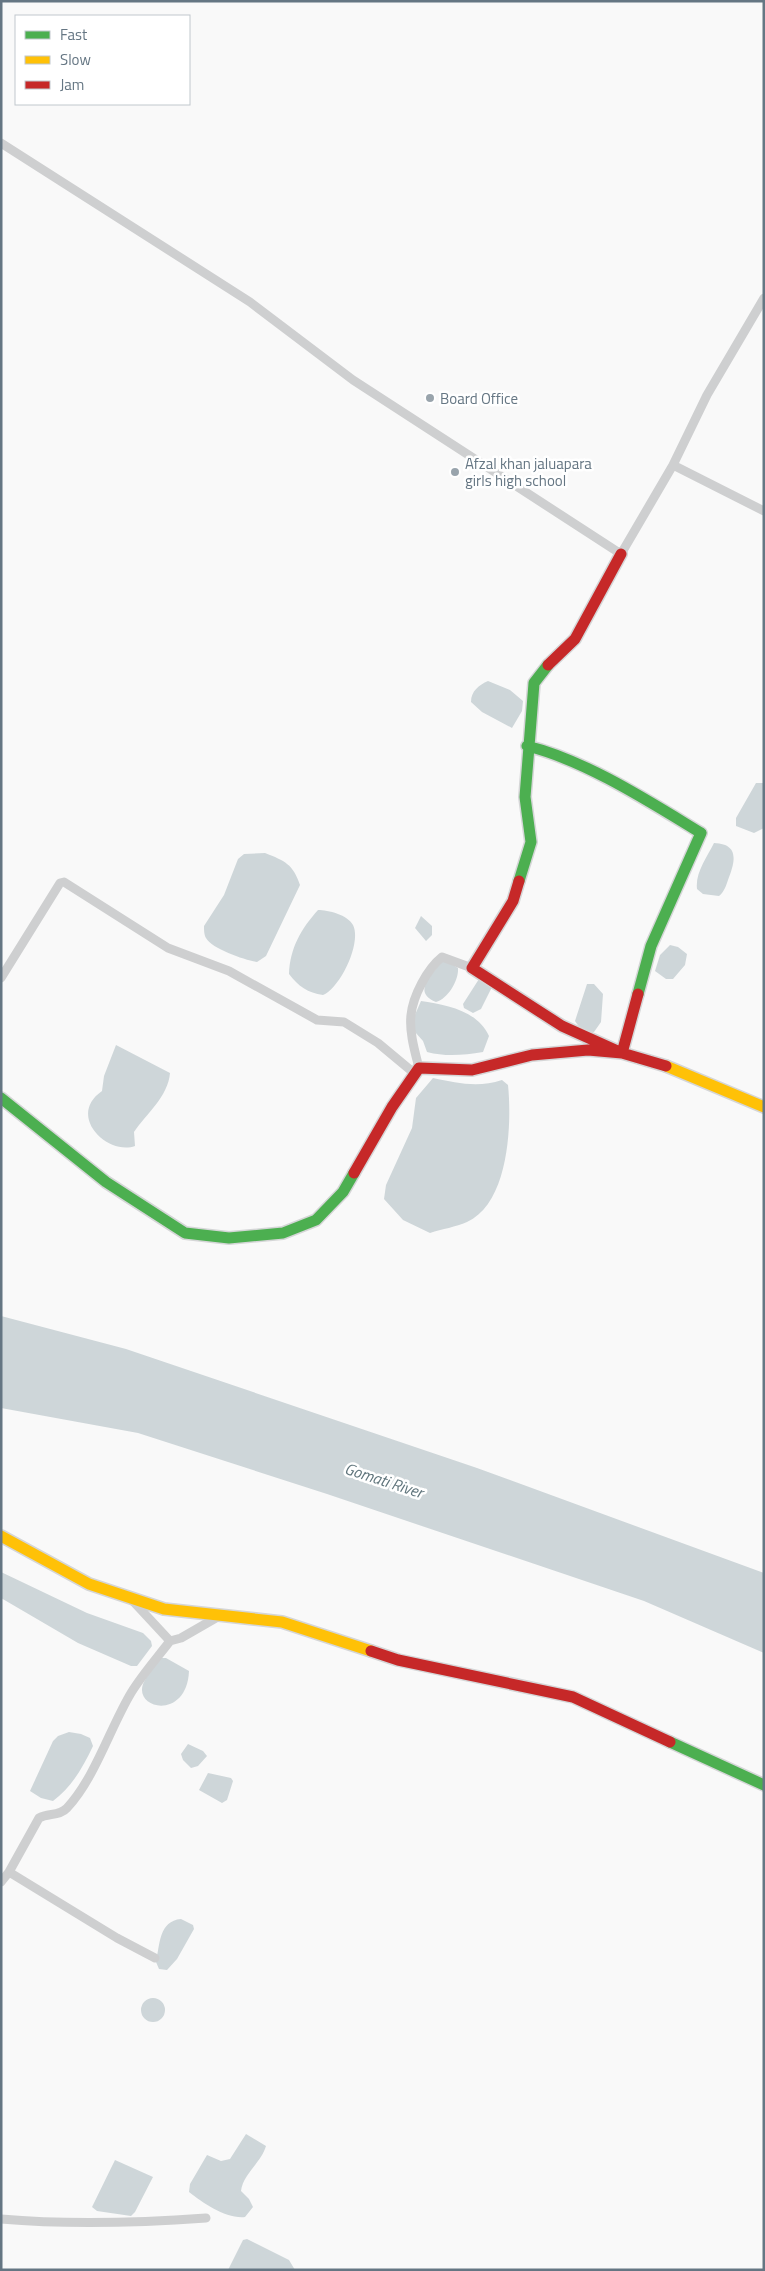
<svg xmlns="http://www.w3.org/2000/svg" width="765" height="2271" viewBox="0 0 765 2271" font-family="'Titillium Web',sans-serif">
  <rect width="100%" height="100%" fill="#f9f9f9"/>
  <path fill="#ced6d9" d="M 488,681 L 510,690 L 523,701 L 522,711 L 512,728 L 482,712 L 471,702 C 471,691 479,685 488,681 Z
    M 756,783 L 764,783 L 764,828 L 754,833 L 736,826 L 736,818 Z
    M 714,843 C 740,844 735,862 728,880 C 726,886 724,892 719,896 L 703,894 L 697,889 C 695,873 707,857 714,843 Z
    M 265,853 C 285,861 293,864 300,885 L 266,956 L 257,962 C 245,960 212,949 206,938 C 204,935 204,929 204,926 L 224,895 L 238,859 L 244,854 Z
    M 318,910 C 328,910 348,915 353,925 C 362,943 340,988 323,995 C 308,993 298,986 289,974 C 290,948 301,929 318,910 Z
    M 421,916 L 432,926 L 432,935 L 426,941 L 415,928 Z
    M 670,945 L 678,947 L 687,954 L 685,965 L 673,979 L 666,979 L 655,971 L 660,955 Z
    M 446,961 L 458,968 C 459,980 448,999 436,1002 C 412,992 431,976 441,962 Z
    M 479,979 L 492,987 L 481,1009 L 473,1013 L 464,1008 L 463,1004 Z
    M 587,984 L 594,984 L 603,994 L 601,1022 L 594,1032 C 584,1032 580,1029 575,1021 Z
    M 421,1001 C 446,1005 477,1010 489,1036 L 483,1052 C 464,1055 446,1057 427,1052 L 423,1041 L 415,1032 L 414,1017 Z
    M 116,1045 L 170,1073 C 168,1097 146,1114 134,1132 L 135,1146 C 108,1156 66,1116 102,1091 L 104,1076 Z
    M 433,1078 C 457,1083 478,1088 502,1080 L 508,1085 C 512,1124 509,1203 467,1222 C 456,1227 442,1229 430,1233 L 403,1220 L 384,1199 L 386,1185 L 412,1128 L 416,1098 Z
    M 1,1316 L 126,1349 L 477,1468 L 764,1573 L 764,1653 L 644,1601 L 327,1494 L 138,1433 L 1,1408 Z
    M 1,1572 L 87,1613 L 143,1633 L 151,1641 L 152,1646 L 137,1666 L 131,1666 L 78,1643 L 1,1598 Z
    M 160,1658 L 166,1658 L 189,1671 C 187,1720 134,1710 143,1684 C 147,1675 155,1666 160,1658 Z
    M 69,1732 L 81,1734 L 90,1738 L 93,1746 C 83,1767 72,1787 53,1801 L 41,1798 L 30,1791 L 53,1741 L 58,1736 Z
    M 188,1744 L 203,1751 L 207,1756 L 198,1766 L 191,1768 L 183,1760 L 181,1754 Z
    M 208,1773 L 231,1778 L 233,1781 L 227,1800 L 222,1803 L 199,1790 Z
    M 181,1919 L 193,1925 L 194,1929 L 177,1959 L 167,1970 L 159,1969 L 156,1962 C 160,1944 159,1921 181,1919 Z
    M141 2010a12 12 0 1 1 24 0a12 12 0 1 1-24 0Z
    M 246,2134 L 266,2146 C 261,2163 243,2174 241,2191 L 249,2199 L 253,2207 L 245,2217 C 226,2219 203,2203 189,2192 L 190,2184 L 207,2155 L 221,2161 L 230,2159 Z
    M 115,2160 L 153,2177 L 135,2212 L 131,2216 L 97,2211 L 92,2207 Z
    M 247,2239 L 289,2260 L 295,2270 L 228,2270 L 243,2240 Z"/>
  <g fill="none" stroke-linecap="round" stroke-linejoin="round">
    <g stroke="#d5d6d7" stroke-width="14">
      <path id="fast" d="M 527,746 C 585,760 650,802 701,833 L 651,946 L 638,994
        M 519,881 L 531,842 L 525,797 L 534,683 L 548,665
        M 1,1098 L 106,1182 L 185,1233 L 229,1238 L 283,1233 L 316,1220 L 343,1192 L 354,1173
        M 670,1742 L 764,1785"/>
    </g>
    <g stroke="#d5d6d7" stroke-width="14">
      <path id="slow" d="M 666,1066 L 764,1107
        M 1,1536 L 89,1584 L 164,1609 L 282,1622 L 371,1651"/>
    </g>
    <g stroke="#d5d6d7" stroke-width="14">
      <path id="jam" d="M 548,665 L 575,639 L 621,554
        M 519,881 L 513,901 L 472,968 L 562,1026 L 622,1053 L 638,994
        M 354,1173 L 392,1107 L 419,1068 L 472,1070 L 532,1055 L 588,1050 L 622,1053 L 666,1066
        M 371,1651 L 398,1660 L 573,1697 L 670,1742"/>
    </g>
    <path stroke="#cecfd0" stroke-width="9" d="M 1,143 L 250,302 L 353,380 L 621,554 L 673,465 L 707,395 L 764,298
      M 673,465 L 764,511
      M 1,978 L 60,883 L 64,882 L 168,948 L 229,971 L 317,1020 L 344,1022 L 378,1043 L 414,1073
      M 419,1068 C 415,1052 409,1032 411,1015 C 413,996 427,969 442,957 L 472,968
      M 131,1599 L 170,1641 C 157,1658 142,1675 131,1693 C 110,1728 95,1778 67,1808 C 60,1816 48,1813 39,1818 L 9,1872 L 117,1938 L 155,1958
      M 170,1641 L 181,1638 L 221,1615
      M 1,1882 L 9,1872
      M 1,2219 C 70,2225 137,2223 206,2218"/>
    <use href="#fast" stroke="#4caf50" stroke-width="11"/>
    <use href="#slow" stroke="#ffc107" stroke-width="11"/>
    <use href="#jam" stroke="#c62828" stroke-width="11"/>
  </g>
  <g fill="#99a4ac" stroke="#fff" stroke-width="2">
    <circle cx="430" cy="398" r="5"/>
    <circle cx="455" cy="472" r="5"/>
  </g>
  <g text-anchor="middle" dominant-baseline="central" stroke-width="5" stroke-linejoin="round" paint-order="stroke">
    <g font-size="15" fill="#657683" stroke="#fff" text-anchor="start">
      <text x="440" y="398">Board Office</text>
      <text x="465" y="463">Afzal khan jaluapara<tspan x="465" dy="17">girls high school</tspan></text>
    </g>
    <g font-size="16" font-style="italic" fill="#60757c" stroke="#fff">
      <text transform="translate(384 1480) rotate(18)">Gomati River</text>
    </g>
  </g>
  <rect width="765" height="2271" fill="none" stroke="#657683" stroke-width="5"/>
  <rect x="15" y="15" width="175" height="90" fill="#ffffff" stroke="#c1c8cd"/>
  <rect x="25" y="31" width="25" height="8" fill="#4caf50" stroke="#c1c8cd"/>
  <text x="60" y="40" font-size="15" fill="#657683">Fast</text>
  <rect x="25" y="56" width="25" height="8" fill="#ffc107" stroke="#c1c8cd"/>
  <text x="60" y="65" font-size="15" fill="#657683">Slow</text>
  <rect x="25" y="81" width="25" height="8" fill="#c62828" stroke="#c1c8cd"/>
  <text x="60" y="90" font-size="15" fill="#657683">Jam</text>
</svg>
